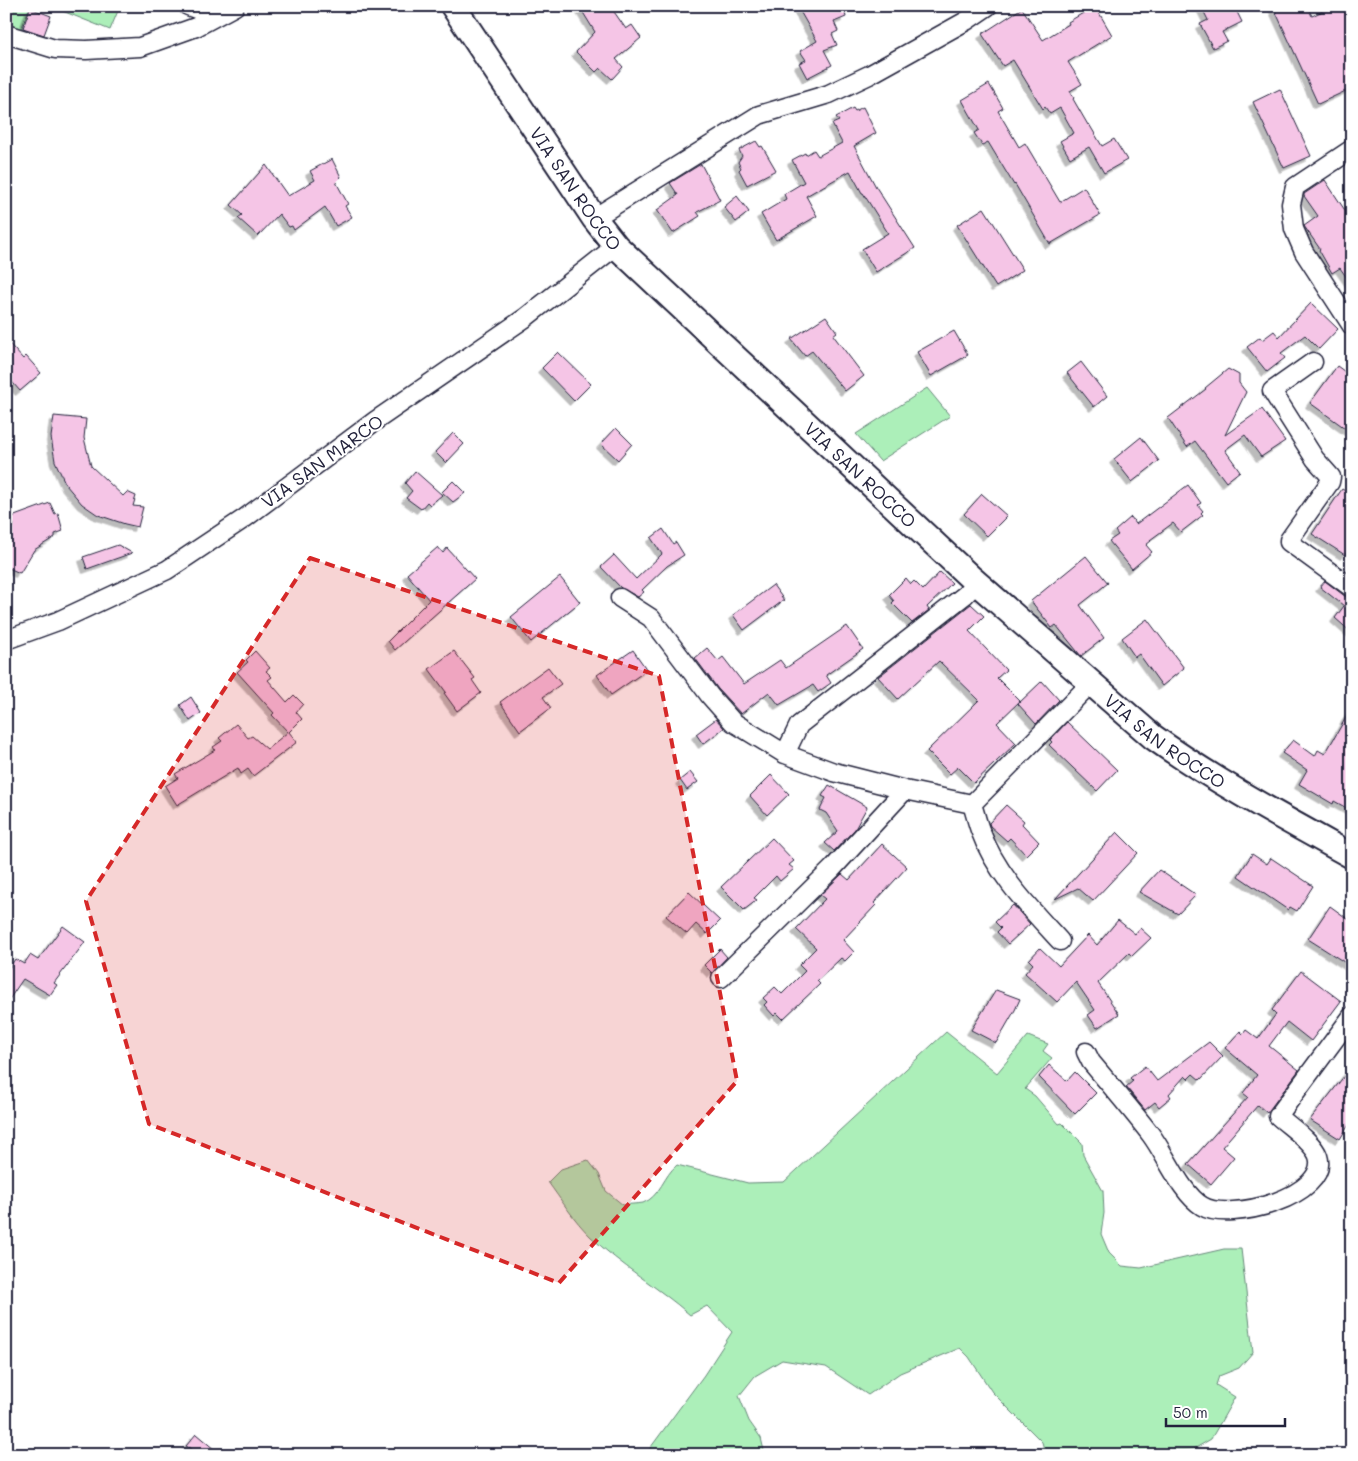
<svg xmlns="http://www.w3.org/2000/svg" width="1358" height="1461" viewBox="0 0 1358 1461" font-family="Mali,sans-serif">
  <defs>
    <filter id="shadow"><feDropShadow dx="-4.5" dy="4.5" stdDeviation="0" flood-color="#0004"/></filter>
  </defs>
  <rect width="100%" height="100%" fill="#fff"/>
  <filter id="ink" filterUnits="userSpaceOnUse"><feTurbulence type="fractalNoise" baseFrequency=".02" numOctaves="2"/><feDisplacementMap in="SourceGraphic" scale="10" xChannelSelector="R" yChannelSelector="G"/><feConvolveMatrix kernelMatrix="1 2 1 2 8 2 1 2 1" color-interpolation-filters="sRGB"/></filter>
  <g filter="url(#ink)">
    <path fill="#acefb9" stroke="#67887a" d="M 6,6 L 30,6 L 19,35 L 6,29 Z
      M 50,6 L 120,6 L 110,30 Z
      M 927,388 L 950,416 L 880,461 L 856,434 Z
      M 946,1032 L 997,1073 L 1028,1036 L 1048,1044 L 1043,1051 L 1052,1058 L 1025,1089 L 1035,1096 L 1059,1124 L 1062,1123 L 1082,1143 L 1083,1155 L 1103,1191 L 1104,1213 L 1101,1234 L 1109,1253 L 1122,1266 L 1141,1268 L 1224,1249 L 1241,1249 L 1253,1352 L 1239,1368 L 1219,1376 L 1216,1385 L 1235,1397 L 1211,1439 L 1194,1449 L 1173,1450 L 1150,1455 L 1047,1455 L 1045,1453 L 1042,1442 L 992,1392 L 969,1357 L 960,1348 L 900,1373 L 868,1395 L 826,1367 L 782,1360 L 755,1376 L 739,1396 L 749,1421 L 761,1438 L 765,1455 L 645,1455 L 704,1375 L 732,1332 L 707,1306 L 690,1315 C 658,1287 621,1266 590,1236 C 574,1220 561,1200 548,1182 L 561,1169 L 588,1160 L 599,1174 L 606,1191 L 623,1205 C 629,1204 637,1204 643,1203 C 660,1197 664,1175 677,1165 L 748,1183 L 784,1182 Z"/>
    <path fill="#f5c5e6" stroke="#22223b" filter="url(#shadow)" d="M 579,6 L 610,6 L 626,29 L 632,25 L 641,38 L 616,59 L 623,67 L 612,79 L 600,68 L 596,72 L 576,52 L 595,32 Z
      M 797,6 L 850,6 L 845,13 L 846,17 L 834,22 L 838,31 L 832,34 L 837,45 L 824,50 L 832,65 L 807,78 L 799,63 L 806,60 L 800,51 L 817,41 Z
      M 1095,6 L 1112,35 L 1068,62 L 1082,84 L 1070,91 L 1074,98 L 1073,99 L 1088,125 L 1089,124 L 1102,146 L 1114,139 L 1127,160 L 1104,173 L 1089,147 L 1070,158 L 1060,141 L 1074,133 L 1060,108 L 1050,114 L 1045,107 L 1043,109 L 1013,60 L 1003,66 L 982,34 L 1022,8 L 1043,40 L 1069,24 L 1068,22 Z
      M 1201,6 L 1234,6 L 1242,22 L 1222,32 L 1227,41 L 1213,48 L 1200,24 L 1208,20 Z
      M 1273,6 L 1307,6 L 1312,16 L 1333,6 L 1352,6 L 1352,88 L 1318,104 Z
      M 30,8 L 51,16 L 44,35 L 23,28 Z
      M 989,84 L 1003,108 L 998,111 L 1019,147 L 1025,143 L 1060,202 L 1084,187 L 1100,215 L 1050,244 L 1015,184 L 1014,185 L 988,142 L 982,145 L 974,133 L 979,130 L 962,100 Z
      M 1280,89 L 1311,156 L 1284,168 L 1253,102 Z
      M 863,107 L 876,133 L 854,146 L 876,187 L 915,248 L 876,272 L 862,249 L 888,233 L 863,193 L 862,193 L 850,171 L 806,196 L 817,216 L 776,240 L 761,214 L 786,199 L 784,194 L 804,182 L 792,160 L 805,153 L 806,155 L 814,150 L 818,156 L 842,143 L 832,124 L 839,121 L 836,117 L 853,108 L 855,111 Z
      M 756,141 L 760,147 L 762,146 L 776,170 L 747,185 L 739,170 L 741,168 L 738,162 L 742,156 L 739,150 Z
      M 332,159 L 341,177 L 336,182 L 348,204 L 345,206 L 352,217 L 336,226 L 325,207 L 294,230 L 292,226 L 289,227 L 279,214 L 258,236 L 238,218 L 242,215 L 231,205 L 266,165 L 288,196 L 315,180 L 310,171 Z
      M 701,164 L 720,200 L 697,212 L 700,216 L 673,233 L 657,210 L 678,195 L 670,183 Z
      M 1325,180 L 1352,221 L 1352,285 L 1340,268 L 1332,273 L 1319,250 L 1320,249 L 1304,226 L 1318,216 L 1304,196 L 1304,194 Z
      M 737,196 L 749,212 L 736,222 L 724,207 Z
      M 984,208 L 1023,270 L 996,287 L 957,225 Z
      M 1311,303 L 1338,329 L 1319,349 L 1305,335 L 1281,353 L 1285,358 L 1267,372 L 1247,347 L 1260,337 L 1262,340 L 1274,331 L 1279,337 Z
      M 826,316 L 837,332 L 833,335 L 864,376 L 845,391 L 812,351 L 805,356 L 791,339 Z
      M 954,331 L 968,355 L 931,376 L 917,352 Z
      M 6,340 L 23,359 L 26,356 L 41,373 L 20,391 L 6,375 Z
      M 558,352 L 591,384 L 574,401 L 542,368 Z
      M 1081,362 L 1107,396 L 1094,407 L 1067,373 Z
      M 1337,366 L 1352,377 L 1352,433 L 1310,403 Z
      M 1228,369 L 1239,375 L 1239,383 L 1246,392 L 1225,435 L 1262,409 L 1285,441 L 1261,457 L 1245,435 L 1225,450 L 1240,471 L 1226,482 L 1195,441 L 1187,447 L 1168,418 L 1206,389 L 1205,388 Z
      M 54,416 L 86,419 L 84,438 L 91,466 L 123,496 L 127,492 L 136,496 L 133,506 L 143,507 L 138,527 L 125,524 L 98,515 L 82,504 L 66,485 L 55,461 L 51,437 Z
      M 616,428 L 632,444 L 618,460 L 601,444 Z
      M 453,433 L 464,444 L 446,463 L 435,452 Z
      M 1141,437 L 1159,461 L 1132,482 L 1114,459 Z
      M 415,471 L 442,495 L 430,505 L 427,502 L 421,509 L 406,498 L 412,491 L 405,483 Z
      M 453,481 L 465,493 L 453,502 L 442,492 Z
      M 1188,485 L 1201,503 L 1198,505 L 1203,511 L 1201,513 L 1203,515 L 1181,532 L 1173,523 L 1150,540 L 1151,541 L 1146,545 L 1152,552 L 1132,569 L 1109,541 L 1118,535 L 1115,531 L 1131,517 L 1136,524 Z
      M 1342,489 L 1352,495 L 1352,544 L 1345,555 L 1312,534 Z
      M 982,494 L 1007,516 L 987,536 L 964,514 Z
      M 50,503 L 55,514 L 58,513 L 63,531 L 55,534 L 55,537 L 34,550 L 20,573 L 6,567 L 6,534 L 14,525 L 9,518 Z
      M 663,529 L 673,544 L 676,542 L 684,555 L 667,566 L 642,590 L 644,592 L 638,597 L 621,588 L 601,567 L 614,555 L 636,579 L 662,554 L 651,538 Z
      M 118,545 L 132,553 L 87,569 L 83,557 Z
      M 438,547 L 443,553 L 447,548 L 475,579 L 395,650 L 388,641 L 429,600 L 407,574 Z
      M 1086,556 L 1108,583 L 1080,605 L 1104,638 L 1081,656 L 1056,625 L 1052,628 L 1031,601 Z
      M 940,572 L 952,583 L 927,607 L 929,610 L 912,623 L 892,603 L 894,601 L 889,595 L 906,578 L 911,584 L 914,581 L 923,590 Z
      M 560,577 L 580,602 L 531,642 L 511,617 Z
      M 1325,581 L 1346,597 L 1352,598 L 1352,633 L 1335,618 L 1344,606 L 1320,587 Z
      M 773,585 L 784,600 L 744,630 L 733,615 Z
      M 971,604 L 984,616 L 969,631 L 1006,670 L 997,678 L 1020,701 L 997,723 L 1016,743 L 974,783 L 958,767 L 950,774 L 927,751 L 979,700 L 939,661 L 898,699 L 878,677 Z
      M 1147,619 L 1184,668 L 1162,686 L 1139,654 L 1135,657 L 1122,638 Z
      M 847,626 L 863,649 L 826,675 L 831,683 L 818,692 L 813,685 L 779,705 L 769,692 L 741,714 L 718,689 L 695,658 L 707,648 L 718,661 L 723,657 L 744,684 L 780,660 L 786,668 Z
      M 633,650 L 647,670 L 611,695 L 597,675 Z
      M 255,651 L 270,668 L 266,671 L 272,677 L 268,680 L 287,702 L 294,695 L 303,704 L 296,712 L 302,719 L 289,732 L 297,742 L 253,776 L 248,769 L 241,774 L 238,768 L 177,805 L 165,786 L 178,778 L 175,774 L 215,750 L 213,747 L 222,741 L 219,738 L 236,724 L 248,738 L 252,736 L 267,749 L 288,732 L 272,715 L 274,713 L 237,672 L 248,662 L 246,660 Z
      M 454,651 L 475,678 L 472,680 L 481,693 L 457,711 L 444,693 L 446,692 L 429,669 Z
      M 548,667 L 561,684 L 543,697 L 551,708 L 520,731 L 500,702 Z
      M 1042,681 L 1059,700 L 1036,724 L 1018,704 Z
      M 191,697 L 201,713 L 190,721 L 180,705 Z
      M 1352,707 L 1352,811 L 1334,801 L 1333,804 L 1299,784 L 1307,770 L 1282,753 L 1293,740 L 1315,756 L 1318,750 L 1325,754 Z
      M 716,719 L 724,728 L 703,744 L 696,734 Z
      M 1067,722 L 1117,770 L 1097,791 L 1049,745 L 1052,742 L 1050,740 Z
      M 690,772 L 698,782 L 687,790 L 680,780 Z
      M 771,775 L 789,794 L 767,815 L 750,796 Z
      M 829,785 L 867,807 L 855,829 L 834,851 L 825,843 L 838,831 L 826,813 L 820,810 L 826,798 L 822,796 Z
      M 1006,805 L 1024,821 L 1022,824 L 1039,842 L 1026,855 L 1010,838 L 1007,841 L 990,826 L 989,823 Z
      M 1117,832 L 1138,853 L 1093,901 L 1078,888 L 1055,899 Z
      M 772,838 L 794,861 L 789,865 L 794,869 L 780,881 L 776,876 L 754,898 L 757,900 L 744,910 L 721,887 Z
      M 882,844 L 907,867 L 874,903 L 876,905 L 843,940 L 854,952 L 845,961 L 841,958 L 817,981 L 820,984 L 783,1019 L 777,1013 L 774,1016 L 764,1005 L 767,1002 L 763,998 L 775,987 L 782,994 L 805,971 L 799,965 L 816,948 L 796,929 L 825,899 L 820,895 L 842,874 L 849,880 Z
      M 1252,854 L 1267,864 L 1271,858 L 1313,886 L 1297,911 L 1290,907 L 1288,910 L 1238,876 Z
      M 1159,870 L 1196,895 L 1178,914 L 1139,892 Z
      M 689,892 L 720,921 L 707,934 L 696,924 L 687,934 L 666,916 Z
      M 1013,905 L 1030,924 L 1008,944 L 997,932 L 1001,928 L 995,922 Z
      M 1330,906 L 1352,922 L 1352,967 L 1308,939 Z
      M 1118,920 L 1135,934 L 1140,928 L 1151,938 L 1132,956 L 1129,953 L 1098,983 L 1119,1014 L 1097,1028 L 1088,1015 L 1095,1010 L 1076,982 L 1057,1002 L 1025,973 L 1033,964 L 1029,960 L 1040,948 L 1059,966 L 1088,935 L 1097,945 Z
      M 63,926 L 85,942 L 54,983 L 57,985 L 50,995 L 23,979 L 6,1004 L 6,973 L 15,959 L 24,964 L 30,955 L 38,960 Z
      M 720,949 L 727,957 L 712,973 L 704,965 Z
      M 1301,971 L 1341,1001 L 1311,1041 L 1287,1022 L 1269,1046 L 1299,1070 L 1267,1113 L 1258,1105 L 1222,1147 L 1234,1157 L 1211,1184 L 1188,1164 L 1248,1097 L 1243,1093 L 1257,1075 L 1225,1048 L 1240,1031 L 1243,1034 L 1246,1030 L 1258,1039 L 1276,1014 L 1272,1010 Z
      M 996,990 L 1020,999 L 1015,1010 L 996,1043 L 971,1030 Z
      M 1209,1042 L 1223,1056 L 1200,1080 L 1193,1074 L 1188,1079 L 1185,1076 L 1169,1094 L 1171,1097 L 1159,1107 L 1155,1102 L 1145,1110 L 1126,1087 L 1133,1081 L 1130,1078 L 1145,1066 L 1157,1081 Z
      M 1049,1065 L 1067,1081 L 1075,1072 L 1096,1093 L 1075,1114 L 1039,1077 Z
      M 1352,1066 L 1352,1120 L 1340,1139 L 1310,1120 Z
      M 196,1434 L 221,1455 L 186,1455 L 191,1449 L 186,1446 Z"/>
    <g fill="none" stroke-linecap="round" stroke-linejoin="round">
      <g stroke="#22223b" stroke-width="21">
        <path id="street" d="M 188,6 L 215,16
          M 6,34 L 55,49 L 86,50 L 140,47 L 196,27 L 235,6
          M 1352,149 L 1295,187 L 1291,204 L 1294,229 L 1304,252 L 1352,326
          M 594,218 L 759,115 L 829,94 L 869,75 L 966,21 L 988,6
          M 1313,362 L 1272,391 L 1315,459 L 1331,477 L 1330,482 L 1289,540 L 1289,542 L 1352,588
          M 620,598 L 651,618 L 710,696 L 733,722 L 785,754 L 834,772 L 905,790 L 972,804 L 1091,683
          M 6,640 L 58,621 L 167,570 L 245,518 L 375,421 L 525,318 L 616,246
          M 785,754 L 799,725 L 965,595 L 976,583
          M 972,804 C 975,813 977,822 980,830 C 996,874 1029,907 1060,941
          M 721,978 L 832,869 L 905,790
          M 1086,1052 L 1091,1062 C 1111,1086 1132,1110 1151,1135 C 1166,1155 1181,1193 1202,1206 C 1229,1223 1331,1196 1318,1156 C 1313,1142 1289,1126 1278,1116 L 1352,1016"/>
      </g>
      <g stroke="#22223b" stroke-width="28">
        <g id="secondary">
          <path id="s1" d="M 453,6 L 594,218 L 616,246 L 970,577 L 1153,737 C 1216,782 1285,819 1352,856"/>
        </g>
      </g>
      <use href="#street" stroke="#fff" stroke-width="18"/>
      <use href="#secondary" stroke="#fff" stroke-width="24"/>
    </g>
  </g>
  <path fill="#d62828" fill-opacity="0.2" stroke="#d62828" stroke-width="4" stroke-dasharray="10 6" stroke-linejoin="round" d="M 310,558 L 659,676 L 737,1081 L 559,1283 L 149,1124 L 86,901 Z"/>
  <g text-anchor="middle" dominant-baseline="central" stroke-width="4" stroke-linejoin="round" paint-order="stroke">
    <g font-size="18" fill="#22223b" stroke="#fff">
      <text stroke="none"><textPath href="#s1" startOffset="220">VIA SAN ROCCO</textPath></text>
      <text transform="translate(322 461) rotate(-36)">VIA SAN MARCO</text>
      <text stroke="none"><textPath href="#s1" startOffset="625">VIA SAN ROCCO</textPath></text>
      <text stroke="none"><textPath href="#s1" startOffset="1030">VIA SAN ROCCO</textPath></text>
    </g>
  </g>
  <rect width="1358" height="1461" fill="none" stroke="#fff" stroke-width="25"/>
  <rect x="12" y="12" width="1333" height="1436" fill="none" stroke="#22223b" stroke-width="2" filter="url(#ink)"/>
  <path d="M1166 1418v8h119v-8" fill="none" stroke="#22223b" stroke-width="2.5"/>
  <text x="1173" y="1418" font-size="15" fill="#22223b" stroke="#ffffff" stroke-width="4" paint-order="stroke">50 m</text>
</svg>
